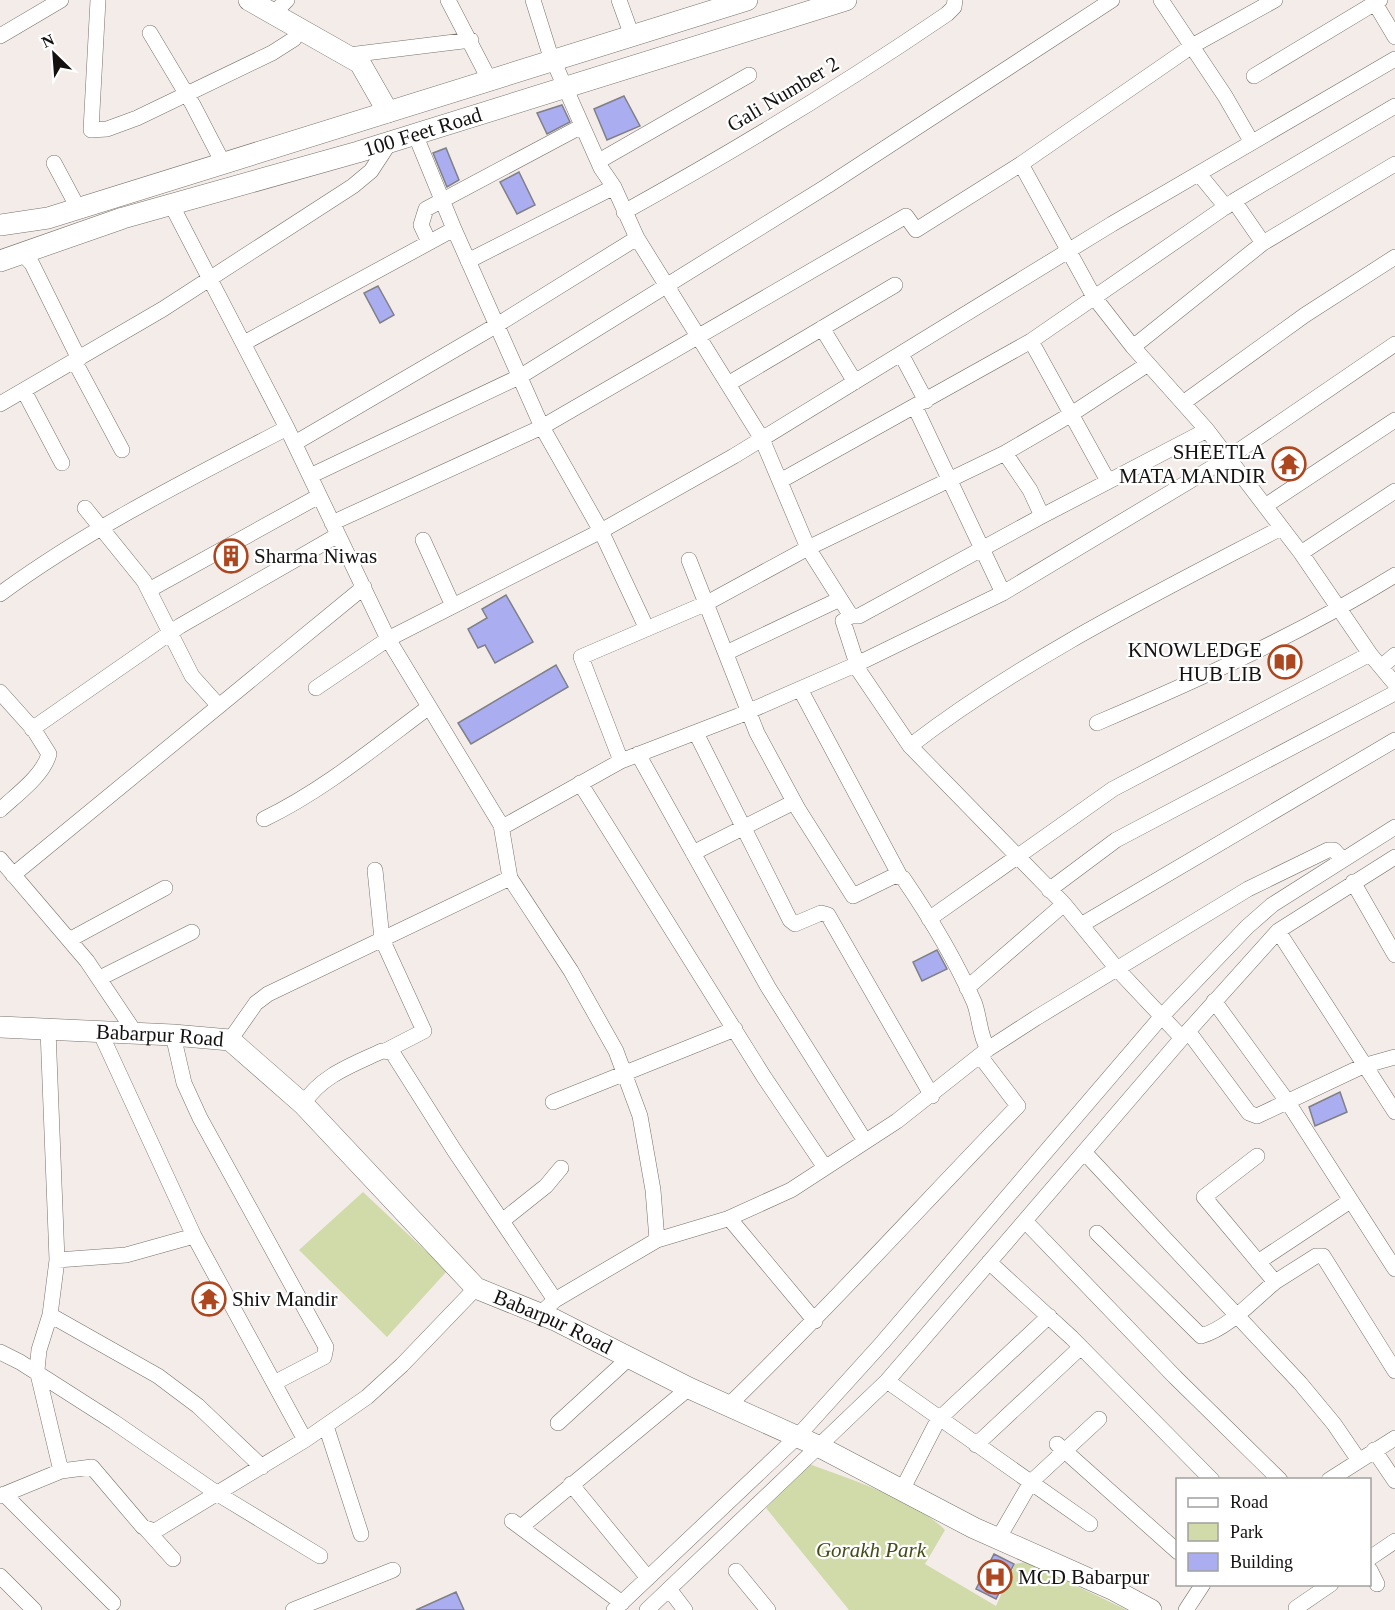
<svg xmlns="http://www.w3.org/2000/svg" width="1395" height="1610" viewBox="0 0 1395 1610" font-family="Georgia,serif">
  <rect width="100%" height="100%" fill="#f4ece8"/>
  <path fill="#d1dba9" d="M 363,1192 L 447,1271 L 387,1337 L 299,1250 Z
    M 807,1463 C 848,1479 915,1499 945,1530 L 925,1564 L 996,1606 L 1015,1564 L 1026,1562 L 1127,1610 L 849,1610 L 766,1508 Z"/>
  <path fill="#aaadef" stroke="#7f7f86" stroke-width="1.5" d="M 624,96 L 640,126 L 607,140 L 594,109 Z
    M 562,105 L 570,122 L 547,134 L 537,113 Z
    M 446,148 L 459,180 L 447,187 L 433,153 Z
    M 519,172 L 535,205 L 517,214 L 500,182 Z
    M 378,286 L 394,315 L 380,323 L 364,293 Z
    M 240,551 L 243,559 L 226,567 L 222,561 Z
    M 506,595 L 533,642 L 495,663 L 485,645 L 478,648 L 468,629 L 487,618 L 482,609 Z
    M 556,665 L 568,687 L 471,744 L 458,723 Z
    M 937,950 L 947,969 L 922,981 L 913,962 Z
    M 1340,1092 L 1347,1112 L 1315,1126 L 1309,1107 Z
    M 994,1554 L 1014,1564 L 996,1599 L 976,1589 Z
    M 456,1592 L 464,1610 L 416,1610 Z"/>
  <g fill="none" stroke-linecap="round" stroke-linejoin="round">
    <g stroke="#78716d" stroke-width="16">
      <path id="street" d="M 98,0 L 91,130 L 107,129 L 137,118 L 272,53 L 294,39 L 300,28
        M 448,0 L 490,81
        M 533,0 L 549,51 L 601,168 L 614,187 L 637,238 L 762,439 L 808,548 L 851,616
        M 619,0 L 632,36
        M 1161,0 L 1225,96 L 1251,141
        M 1373,0 L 1395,37
        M 274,13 L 287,0
        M 150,33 L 193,105 L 223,163
        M 0,36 L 61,0
        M 349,55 L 471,40
        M 1254,76 L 1380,0
        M 599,161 L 749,75
        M 54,163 L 78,208
        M 1021,164 L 1094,297 L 1133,347 L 1207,430 L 1301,553 L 1370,654 L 1395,684
        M 1199,174 L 1226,207
        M 1234,201 L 1263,243
        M 171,204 L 287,428 L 388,639 L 501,825 L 510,878 L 571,971 L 616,1051 L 640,1116 L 653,1190 L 657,1240
        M 624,212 C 734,151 843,85 947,14 L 954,7 L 955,0
        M 454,229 L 542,427 L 601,531 L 646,627
        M 429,242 L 421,225 L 426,209 L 582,126
        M 23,254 L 32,264 L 79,359
        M 468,261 L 614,187
        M 822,328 L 855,382
        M 1031,341 L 1108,481
        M 244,343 L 454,229 L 415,134
        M 1133,347 L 1263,243 L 1395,164
        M 901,354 L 926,401
        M 75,362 L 122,450
        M 728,384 L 895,285
        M 24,391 L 62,463
        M 1183,403 L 1305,315 L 1395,257
        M 0,404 L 163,309 L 353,186 L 371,171 L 390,142
        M 915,407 L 1003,593
        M 295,443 L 497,325 L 637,238
        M 1005,453 L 1030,490 L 1042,516
        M 310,476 L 521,376 L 827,186 L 1112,0
        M 782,480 L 1031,341 L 1234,201 L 1395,106
        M 1265,506 L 1395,420
        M 85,508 L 144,581 L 192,676 L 218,705
        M 332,523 L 542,427 L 906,216 L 916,230 L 1021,164 L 1192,46 L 1275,0
        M 423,540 L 453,606
        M 1301,553 L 1395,491
        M 689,560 L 757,733 L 798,809 L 853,896 L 894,876 L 903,878 C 929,916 955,959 974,1002 C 980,1017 979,1035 988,1049
        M 149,590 L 319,496
        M 0,594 C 90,528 189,479 287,428
        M 726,653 L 838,600
        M 857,664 L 843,621 L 851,616 L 859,616 L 1042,516 L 1207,430
        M 855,665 L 910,746 L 1064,904 L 1118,970 L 1182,1038
        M 1381,667 L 1395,655
        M 316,688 L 388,639 L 601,531 L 734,456 L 1112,224 L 1395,59
        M 800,689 L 900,876
        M 0,692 L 34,730 L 49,754 C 43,776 16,795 0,810
        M 1097,723 C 1200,679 1300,634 1395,575
        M 32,729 L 180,626 L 338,535
        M 696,733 L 790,920 L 795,924 L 821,913 L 828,915 L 932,1096
        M 910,746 C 1023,659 1155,594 1281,528
        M 638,754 L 768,987 L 865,1141
        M 621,761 L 581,657 L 707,603 L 808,548 L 1005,453 L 1070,415 L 1148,364
        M 580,783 L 764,1077 L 824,1166
        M 264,819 C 324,790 375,747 429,707
        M 501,825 L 508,824 L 621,761 L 738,716 L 855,665 L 1003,593 L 1228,458 L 1395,344
        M 693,853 L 794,802
        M 0,859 L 87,961 L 136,1034
        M 375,870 L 382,939 L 424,1031 L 387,1050
        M 13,875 L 364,587
        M 1353,882 L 1395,955
        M 1049,890 L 1116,840 L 1395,693
        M 929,919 L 1113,789 L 1370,654
        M 1081,925 L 1395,740
        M 1278,931 L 1395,1112
        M 69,940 L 165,888
        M 100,978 L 192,932
        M 967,988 L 1064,904
        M 1214,1001 L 1287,1101 L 1395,1269
        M 48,1030 L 57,1260 L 50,1315 L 39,1350 L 37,1370 L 61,1471
        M 1188,1031 L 1249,1113 L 1257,1116 L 1363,1066 L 1395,1057
        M 100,1032 L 194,1236 L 305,1440
        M 173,1035 L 184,1083 L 200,1118 L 326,1347 L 324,1357 L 274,1383
        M 230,1040 L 256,1003 L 268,994 L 510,878
        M 553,1102 L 735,1029
        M 303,1104 C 322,1075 352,1065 382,1051 L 392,1052 L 454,1150 L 555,1300
        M 1084,1152 L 1300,1383 L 1334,1424 L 1358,1459
        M 1257,1156 L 1204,1197 L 1275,1282 L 1316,1256 L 1323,1256 L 1395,1371
        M 729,1218 L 815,1321
        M 502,1221 L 546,1186 L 561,1168
        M 1025,1221 L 1175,1377 L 1280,1480
        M 1097,1233 L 1201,1336 C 1229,1328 1253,1300 1275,1282
        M 57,1260 L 126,1255 L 194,1236
        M 989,1262 L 1072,1338 L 1212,1480
        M 1258,1262 L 1350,1201
        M 540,1314 L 555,1300 L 657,1240 L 727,1219 L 791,1190 L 897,1121 L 988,1049 L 1036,1018 L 1248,889 L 1328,850 L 1334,850 L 1342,859
        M 50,1315 L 158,1376 L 198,1406 L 262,1467
        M 0,1352 L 20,1362 L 114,1422 L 218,1494 L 320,1556
        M 887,1381 L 1090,1524
        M 728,1406 C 828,1309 921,1206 1018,1106 L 980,1056
        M 558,1423 L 629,1358
        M 326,1426 L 361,1534
        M 1057,1444 L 1178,1552
        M 976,1445 L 1081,1347
        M 1374,1450 L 1395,1481
        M 1329,1480 L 1395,1438
        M 571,1484 L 648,1578
        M 902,1490 L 938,1420 L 1049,1316
        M 4,1494 L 113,1603
        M 0,1496 L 61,1471 L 92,1467 L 143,1527 L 155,1531 L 305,1440 L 367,1397 L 402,1365 L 476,1288
        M 512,1521 L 622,1603
        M 521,1527 L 689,1388
        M 146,1529 L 173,1559
        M 998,1539 L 1031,1482 L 1099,1419
        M 1370,1558 L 1395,1541
        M 1370,1570 L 1377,1584
        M 736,1571 L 768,1610
        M 0,1576 L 34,1610
        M 669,1589 L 685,1610
        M 1296,1608 L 1331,1584
        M 293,1610 L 393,1570
        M 614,1610 L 797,1437 L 883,1342 L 1162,1016 L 1247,927 L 1272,905 L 1395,827
        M 647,1610 L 887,1381 L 1182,1038 L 1278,931 L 1395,857
        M 1186,1610 L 1203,1584"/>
    </g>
    <g stroke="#78716d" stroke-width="22">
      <g id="secondary">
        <path d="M 249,0 L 360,63 L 388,112"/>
        <path d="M 0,225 L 48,218 L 747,0"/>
        <path id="s1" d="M 0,261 L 123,218 L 358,152 L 846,0"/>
        <path id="s2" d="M 0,1027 L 173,1035 L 230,1040 L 303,1104 L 476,1288 L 555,1320 L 689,1388 L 818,1446 L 974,1528 L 1114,1590 L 1151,1610"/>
      </g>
    </g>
    <use href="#street" stroke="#fff" stroke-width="15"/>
    <use href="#secondary" stroke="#fff" stroke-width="21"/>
  </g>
  <defs>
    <g id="temple-ring" transform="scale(1.725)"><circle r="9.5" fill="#fff" stroke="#ad471f" stroke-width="1.5"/><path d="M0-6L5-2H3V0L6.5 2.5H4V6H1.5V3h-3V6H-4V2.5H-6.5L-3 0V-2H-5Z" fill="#ad471f"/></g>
    <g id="building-ring" transform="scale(1.725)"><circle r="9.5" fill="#fff" stroke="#ad471f" stroke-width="1.5"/><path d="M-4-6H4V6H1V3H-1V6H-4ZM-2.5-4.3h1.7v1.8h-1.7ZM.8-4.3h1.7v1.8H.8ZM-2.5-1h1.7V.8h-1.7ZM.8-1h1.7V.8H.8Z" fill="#ad471f"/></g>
    <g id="library-ring" transform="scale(1.725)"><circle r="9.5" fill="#fff" stroke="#ad471f" stroke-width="1.5"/><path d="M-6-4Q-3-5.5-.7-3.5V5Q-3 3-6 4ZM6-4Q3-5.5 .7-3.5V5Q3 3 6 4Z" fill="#ad471f"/></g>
    <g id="hospital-ring" transform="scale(1.725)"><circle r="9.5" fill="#fff" stroke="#ad471f" stroke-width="1.5"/><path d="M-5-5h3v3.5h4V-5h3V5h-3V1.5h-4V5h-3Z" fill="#ad471f"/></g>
  </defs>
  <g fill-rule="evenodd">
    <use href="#temple-ring" x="1289" y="464"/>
    <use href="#building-ring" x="231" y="556"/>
    <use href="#library-ring" x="1285" y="662"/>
    <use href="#temple-ring" x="209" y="1299"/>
    <use href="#hospital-ring" x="995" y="1577"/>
  </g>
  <g text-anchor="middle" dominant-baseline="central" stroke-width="4.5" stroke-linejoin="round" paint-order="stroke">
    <g font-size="21" fill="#141110" stroke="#fff">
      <text transform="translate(783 94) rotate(-31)">Gali Number 2</text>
      <text stroke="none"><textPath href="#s1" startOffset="442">100 Feet Road</textPath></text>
      <text stroke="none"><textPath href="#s2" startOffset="160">Babarpur Road</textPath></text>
      <text stroke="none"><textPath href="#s2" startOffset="664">Babarpur Road</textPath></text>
    </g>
    <g font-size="21" fill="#141110" stroke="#fff" text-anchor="start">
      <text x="1266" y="452" text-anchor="end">SHEETLA<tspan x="1266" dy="24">MATA MANDIR</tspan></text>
      <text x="254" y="556">Sharma Niwas</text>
      <text x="1262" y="650" text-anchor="end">KNOWLEDGE<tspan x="1262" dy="24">HUB LIB</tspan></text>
      <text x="232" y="1299">Shiv Mandir</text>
      <text x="1018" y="1577">MCD Babarpur</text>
    </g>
    <g font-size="21" font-style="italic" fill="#454c18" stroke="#fff">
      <text x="871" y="1550">Gorakh Park</text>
    </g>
  </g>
  <rect x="1176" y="1478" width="195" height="108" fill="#ffffff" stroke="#a1a09f" stroke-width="1.5"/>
  <rect x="1188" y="1498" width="30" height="9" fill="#ffffff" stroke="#a1a09f" stroke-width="1.5"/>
  <text x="1230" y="1508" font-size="18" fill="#141110">Road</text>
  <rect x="1188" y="1523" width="30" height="18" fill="#d1dba9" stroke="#a1a09f" stroke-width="1.5"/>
  <text x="1230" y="1538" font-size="18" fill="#141110">Park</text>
  <rect x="1188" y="1553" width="30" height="18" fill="#aaadef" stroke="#a1a09f" stroke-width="1.5"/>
  <text x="1230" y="1568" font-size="18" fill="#141110">Building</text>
  <g transform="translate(54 54) rotate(335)" stroke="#ffffff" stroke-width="4.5" paint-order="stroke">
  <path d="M0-4.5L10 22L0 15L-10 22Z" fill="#141110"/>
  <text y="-9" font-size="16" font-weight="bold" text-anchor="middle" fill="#141110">N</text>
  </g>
</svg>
